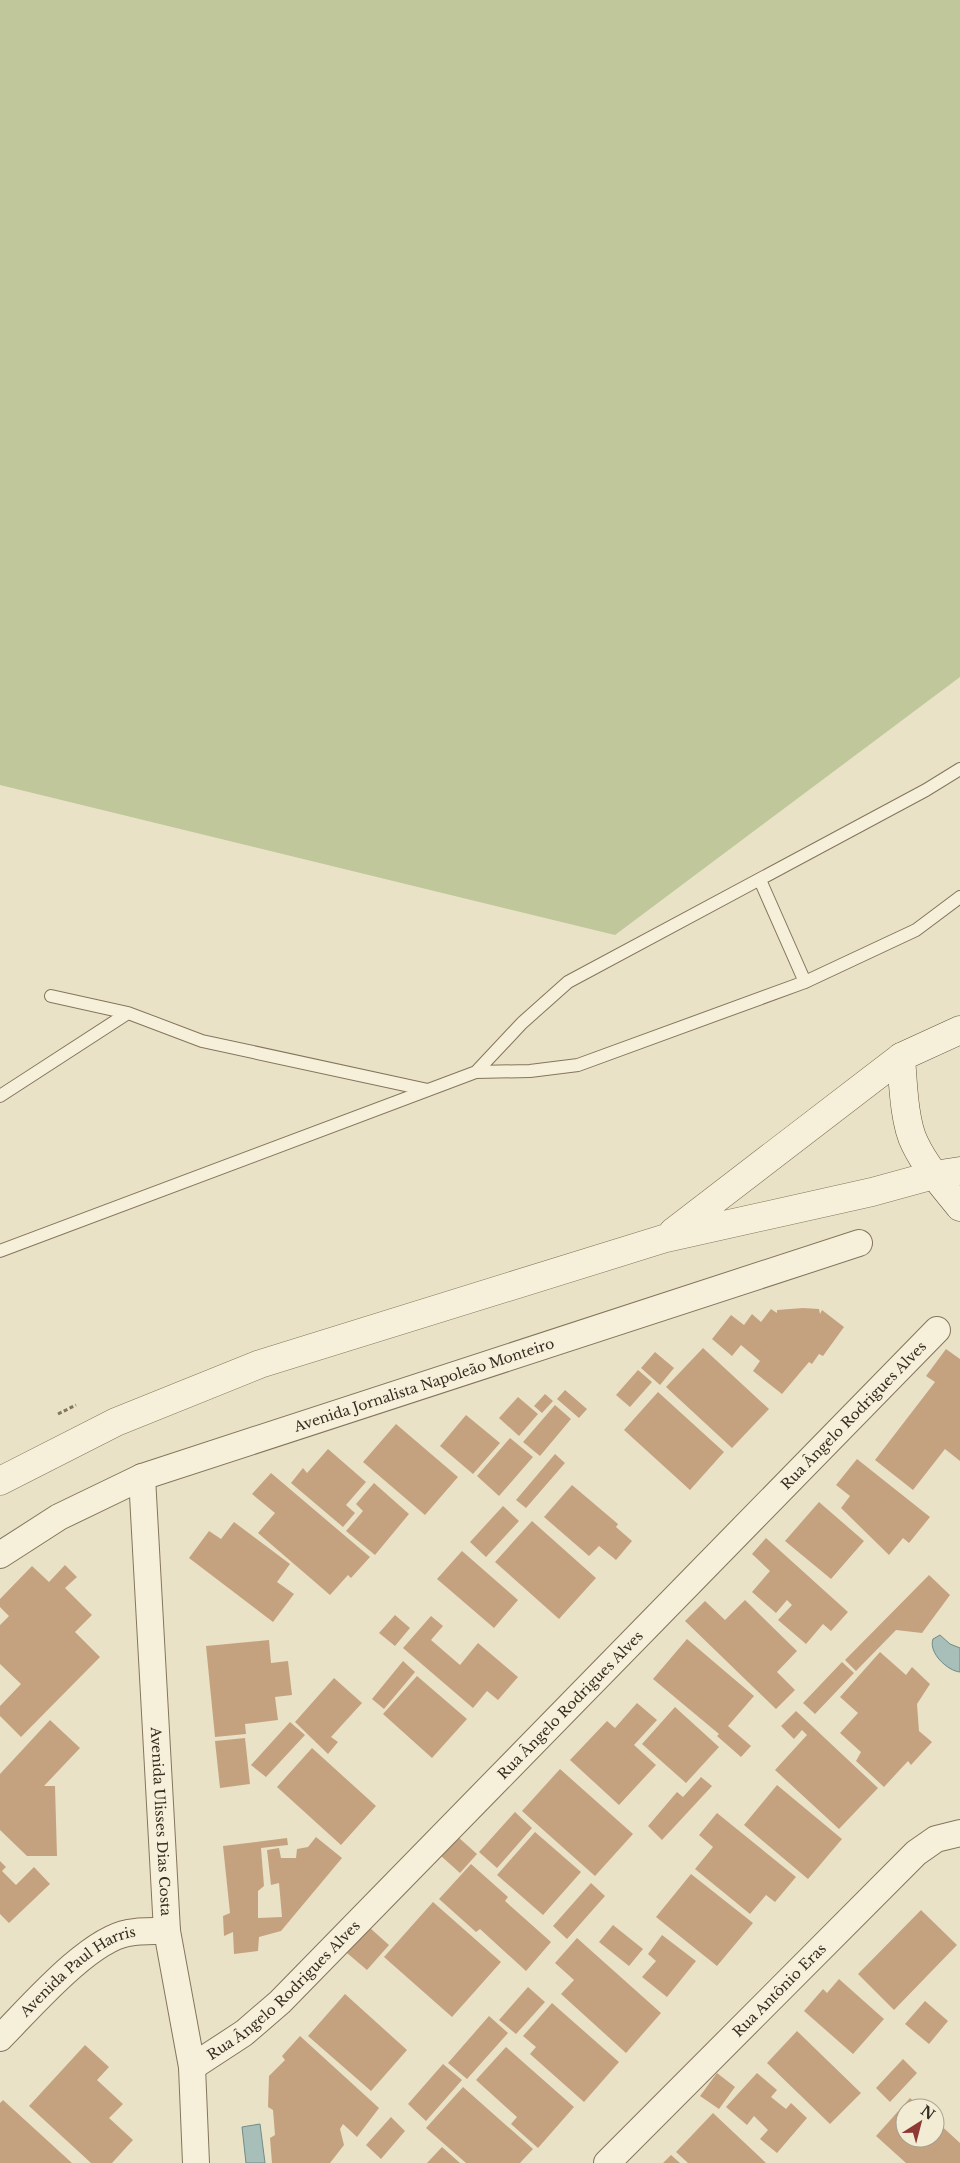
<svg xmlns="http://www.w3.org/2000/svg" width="960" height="2163" viewBox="0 0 960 2163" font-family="'Libre Baskerville',serif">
  <rect width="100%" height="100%" fill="#eae2c6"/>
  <path fill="#bfc79b" d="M 0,0 L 960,0 L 960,677 L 615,935 L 0,785 Z"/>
  <path fill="#a7beb9" stroke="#6f8c87" d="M 940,1635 L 950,1644 L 960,1648 L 960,1672 C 948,1671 928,1653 933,1639 Z
    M 260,2124 L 265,2163 L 246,2163 L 242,2127 Z"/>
  <path fill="#c5a27f" d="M 803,1308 L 819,1309 L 820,1314 L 822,1310 L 844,1327 L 823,1356 L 819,1354 L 812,1364 L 809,1362 L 782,1394 L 753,1371 L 760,1361 L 741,1345 L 732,1356 L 712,1339 L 731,1315 L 744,1325 L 752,1314 L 761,1322 L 771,1309 L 777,1313 L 777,1310 Z
    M 703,1348 L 769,1409 L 732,1448 L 666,1387 Z
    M 946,1349 L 960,1359 L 960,1461 L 945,1449 L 913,1490 L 875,1460 L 935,1382 L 926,1376 Z
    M 655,1352 L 674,1368 L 660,1385 L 641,1368 Z
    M 638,1370 L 652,1382 L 630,1407 L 616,1395 Z
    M 565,1390 L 587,1409 L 579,1418 L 557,1399 Z
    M 658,1392 L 724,1452 L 690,1490 L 624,1430 Z
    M 545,1394 L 553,1401 L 542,1413 L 534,1406 Z
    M 518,1397 L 538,1414 L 519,1436 L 499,1418 Z
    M 555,1405 L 571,1419 L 540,1456 L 523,1442 Z
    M 466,1415 L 500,1443 L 473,1474 L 440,1446 Z
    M 396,1424 L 458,1477 L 425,1515 L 363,1462 Z
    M 510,1438 L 533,1457 L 499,1496 L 477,1476 Z
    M 328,1449 L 366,1482 L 346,1505 L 355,1513 L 343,1527 L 291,1483 L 303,1468 L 307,1473 Z
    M 555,1454 L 565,1463 L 526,1508 L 516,1500 Z
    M 857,1459 L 930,1517 L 909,1543 L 903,1538 L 889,1555 L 841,1508 L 850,1496 L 836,1485 Z
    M 271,1473 L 370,1557 L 351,1578 L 348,1575 L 330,1595 L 258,1533 L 275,1513 L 252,1494 Z
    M 374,1483 L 409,1514 L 375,1555 L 346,1531 L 363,1511 L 356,1504 Z
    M 572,1485 L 618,1524 L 616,1527 L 632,1541 L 616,1560 L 599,1546 L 589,1556 L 544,1517 Z
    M 819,1502 L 864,1541 L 831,1579 L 785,1541 Z
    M 503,1506 L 519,1521 L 486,1557 L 470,1542 Z
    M 532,1521 L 596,1578 L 559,1619 L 495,1562 Z
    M 234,1522 L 290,1564 L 277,1582 L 294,1594 L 273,1622 L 189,1558 L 209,1531 L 221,1539 Z
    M 766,1538 L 848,1612 L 831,1631 L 823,1624 L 806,1644 L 778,1620 L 792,1605 L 787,1600 L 776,1613 L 752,1592 L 770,1571 L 752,1554 Z
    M 462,1551 L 518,1600 L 494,1628 L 437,1579 Z
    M 65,1565 L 77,1577 L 65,1588 L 92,1615 L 75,1632 L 100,1657 L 21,1737 L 0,1716 L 0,1706 L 21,1684 L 0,1664 L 0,1625 L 9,1616 L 0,1607 L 0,1599 L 32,1566 L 49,1582 Z
    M 929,1575 L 950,1595 L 922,1633 L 896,1630 L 856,1671 L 845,1660 Z
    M 745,1600 L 797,1651 L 777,1672 L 795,1690 L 776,1709 L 685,1621 L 705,1601 L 725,1620 Z
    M 395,1615 L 410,1628 L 395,1646 L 379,1633 Z
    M 431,1616 L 443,1626 L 431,1640 L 460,1665 L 478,1643 L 518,1677 L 498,1700 L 487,1691 L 473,1708 L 403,1648 Z
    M 687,1639 L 754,1696 L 728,1726 L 751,1746 L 741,1757 L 717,1736 L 719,1734 L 653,1679 Z
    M 269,1640 L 271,1663 L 288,1661 L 292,1695 L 275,1697 L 278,1720 L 245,1724 L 246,1734 L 215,1737 L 206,1646 Z
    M 880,1652 L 906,1675 L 912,1667 L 930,1684 L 917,1704 L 919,1731 L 932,1742 L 911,1765 L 908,1761 L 884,1787 L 856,1761 L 861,1752 L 840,1733 L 858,1713 L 840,1697 Z
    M 403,1661 L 415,1672 L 384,1709 L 372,1699 Z
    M 842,1662 L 854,1673 L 815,1714 L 803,1703 Z
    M 417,1676 L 467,1719 L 432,1758 L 383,1714 Z
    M 334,1678 L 362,1703 L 331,1737 L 338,1742 L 328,1754 L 295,1722 Z
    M 637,1703 L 657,1720 L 634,1745 L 656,1765 L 619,1805 L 570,1760 L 607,1721 L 615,1728 Z
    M 675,1707 L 719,1747 L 686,1783 L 642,1744 Z
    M 796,1711 L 878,1788 L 839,1829 L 775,1770 L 807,1735 L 802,1730 L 794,1739 L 781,1726 Z
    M 50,1720 L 80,1748 L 44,1786 L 55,1786 L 57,1856 L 27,1856 L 0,1830 L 0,1774 Z
    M 290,1722 L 305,1735 L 266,1777 L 251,1765 Z
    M 245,1738 L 250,1784 L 220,1788 L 215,1741 Z
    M 312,1748 L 376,1806 L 341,1845 L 277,1787 Z
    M 560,1769 L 633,1834 L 595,1876 L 522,1811 Z
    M 701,1777 L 712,1786 L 662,1840 L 648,1826 L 677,1792 L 683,1797 Z
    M 777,1785 L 842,1839 L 808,1879 L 744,1825 Z
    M 515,1812 L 532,1828 L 497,1868 L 479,1852 Z
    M 717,1813 L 796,1877 L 775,1902 L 766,1895 L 750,1914 L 695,1869 L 713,1847 L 699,1835 Z
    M 535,1832 L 581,1872 L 543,1915 L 497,1875 Z
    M 316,1837 L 342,1858 L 281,1931 L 259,1937 L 258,1951 L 234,1954 L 233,1932 L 224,1936 L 223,1916 L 230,1913 L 223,1846 L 287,1838 L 288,1845 L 261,1848 L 264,1886 L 258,1891 L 258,1918 L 282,1917 L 279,1883 L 271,1885 L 267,1850 L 279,1848 L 281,1858 L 296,1858 L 297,1849 L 308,1847 Z
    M 458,1837 L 477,1854 L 460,1873 L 441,1856 Z
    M 0,1861 L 6,1867 L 2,1871 L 16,1885 L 34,1867 L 50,1884 L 9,1923 L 0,1914 Z
    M 471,1864 L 508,1897 L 505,1901 L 551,1942 L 526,1971 L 480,1929 L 476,1932 L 439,1899 Z
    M 691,1874 L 753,1923 L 717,1966 L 656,1917 Z
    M 591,1883 L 605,1896 L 567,1939 L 553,1926 Z
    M 433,1902 L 501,1962 L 452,2017 L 384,1957 Z
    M 921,1910 L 957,1945 L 894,2010 L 858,1974 Z
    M 613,1925 L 643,1949 L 629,1966 L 599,1942 Z
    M 370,1928 L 389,1945 L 367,1970 L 347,1953 Z
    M 662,1935 L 696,1961 L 667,1997 L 642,1977 L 656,1961 L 648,1954 Z
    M 577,1938 L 661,2013 L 626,2053 L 561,1994 L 574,1980 L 555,1963 Z
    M 839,1979 L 884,2019 L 853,2054 L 804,2011 L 823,1989 L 827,1993 Z
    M 528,1987 L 545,2002 L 516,2034 L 499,2020 Z
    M 345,1994 L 407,2050 L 371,2091 L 308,2036 Z
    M 925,2001 L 948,2021 L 929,2044 L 905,2024 Z
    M 552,2003 L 619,2062 L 584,2102 L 530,2054 L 536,2047 L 523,2036 Z
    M 489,2016 L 508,2033 L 467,2079 L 448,2063 Z
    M 797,2031 L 861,2093 L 830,2124 L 767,2063 Z
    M 300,2036 L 379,2108 L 357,2137 L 343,2124 L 340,2129 L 344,2145 L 330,2163 L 272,2163 L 270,2138 L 275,2135 L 273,2110 L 268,2107 L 269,2076 L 285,2060 L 282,2056 Z
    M 85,2045 L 109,2067 L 97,2080 L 123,2104 L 109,2118 L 133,2140 L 112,2163 L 91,2163 L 29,2106 Z
    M 506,2047 L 574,2107 L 538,2148 L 511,2124 L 517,2117 L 476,2080 Z
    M 903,2059 L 917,2073 L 890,2102 L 876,2088 Z
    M 443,2064 L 462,2080 L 426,2121 L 408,2104 Z
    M 717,2073 L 735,2087 L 719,2109 L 700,2096 Z
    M 757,2073 L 777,2090 L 771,2097 L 786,2109 L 791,2103 L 807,2118 L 777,2153 L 760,2139 L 768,2130 L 754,2116 L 747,2125 L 726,2107 Z
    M 463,2087 L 533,2149 L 520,2163 L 466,2163 L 426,2128 Z
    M 910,2098 L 921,2108 L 905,2108 L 905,2138 L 935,2138 L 935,2120 L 960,2143 L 960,2163 L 906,2163 L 876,2136 Z
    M 3,2100 L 72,2163 L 0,2163 L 0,2103 Z
    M 713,2113 L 766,2163 L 688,2163 L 676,2152 Z
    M 391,2117 L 405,2131 L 381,2159 L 366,2145 Z
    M 442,2147 L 460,2163 L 427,2163 Z
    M 671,2155 L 680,2163 L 663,2163 Z"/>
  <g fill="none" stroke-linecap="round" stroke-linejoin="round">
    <g stroke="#84755d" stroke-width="14">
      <path id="service" d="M 760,880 L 805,982
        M 51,996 L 128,1013 L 202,1041 L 428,1090
        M 476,1072 L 522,1023 L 568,982 L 926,790 L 960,769
        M 0,1096 L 128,1013
        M 0,1251 L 476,1072 L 530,1071 L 578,1065 L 805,982 L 916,930 L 960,897"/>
    </g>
    <g stroke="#84755d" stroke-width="28">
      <g id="minor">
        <path id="s1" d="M 142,1477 L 167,1931 L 192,2067 L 196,2163"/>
        <path id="s2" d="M 0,1555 L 59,1517 L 142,1477 L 859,1243"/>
        <path id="s3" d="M 0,2038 C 30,2008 88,1940 128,1933 C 141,1930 154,1931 167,1931"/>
        <path id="s4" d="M 192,2067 L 244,2033 L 280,2002 L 937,1330"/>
        <path id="s5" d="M 607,2163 L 916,1853 L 936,1839 L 960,1833"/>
      </g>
    </g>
    <g stroke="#84755d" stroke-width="29">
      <path id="tertiary" d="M 673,1232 L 901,1057
        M 0,1481 L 116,1422 L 260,1364 L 666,1238 L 872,1192 L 934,1175"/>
    </g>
    <g stroke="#665640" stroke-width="29">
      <path id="secondary" d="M 960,1030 L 901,1057 C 903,1082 904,1123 915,1144 C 926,1167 944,1187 960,1207
        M 934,1175 L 960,1171"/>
    </g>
    <path stroke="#84755d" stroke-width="3" stroke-dasharray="4 2.5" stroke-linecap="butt" d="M 58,1414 L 76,1405"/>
    <use href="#service" stroke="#f6efd9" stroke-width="12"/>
    <use href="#minor" stroke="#f6efd9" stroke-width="26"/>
    <use href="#tertiary" stroke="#f6efd9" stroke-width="28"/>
    <use href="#secondary" stroke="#f6efd9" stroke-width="28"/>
  </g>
  <g text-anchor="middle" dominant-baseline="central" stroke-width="4" stroke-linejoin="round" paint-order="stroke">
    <g font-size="14" fill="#362c20" stroke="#f2ecd5">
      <text stroke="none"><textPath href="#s2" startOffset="459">Avenida Jornalista Napoleão Monteiro</textPath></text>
      <text stroke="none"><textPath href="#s4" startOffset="930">Rua Ângelo Rodrigues Alves</textPath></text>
      <text stroke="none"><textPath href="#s4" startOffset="525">Rua Ângelo Rodrigues Alves</textPath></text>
      <text stroke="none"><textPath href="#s1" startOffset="345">Avenida Ulisses Dias Costa</textPath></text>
      <text stroke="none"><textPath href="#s3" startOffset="104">Avenida Paul Harris</textPath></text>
      <text stroke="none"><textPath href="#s4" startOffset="120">Rua Ângelo Rodrigues Alves</textPath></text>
      <text stroke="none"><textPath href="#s5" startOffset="244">Rua Antônio Eras</textPath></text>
    </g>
  </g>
  <g transform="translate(920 2123) rotate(36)"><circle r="24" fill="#f2ecd5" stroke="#a79f8d"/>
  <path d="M0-4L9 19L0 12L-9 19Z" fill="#8e3933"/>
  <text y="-8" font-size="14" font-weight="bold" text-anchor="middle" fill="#362c20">N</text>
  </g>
</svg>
